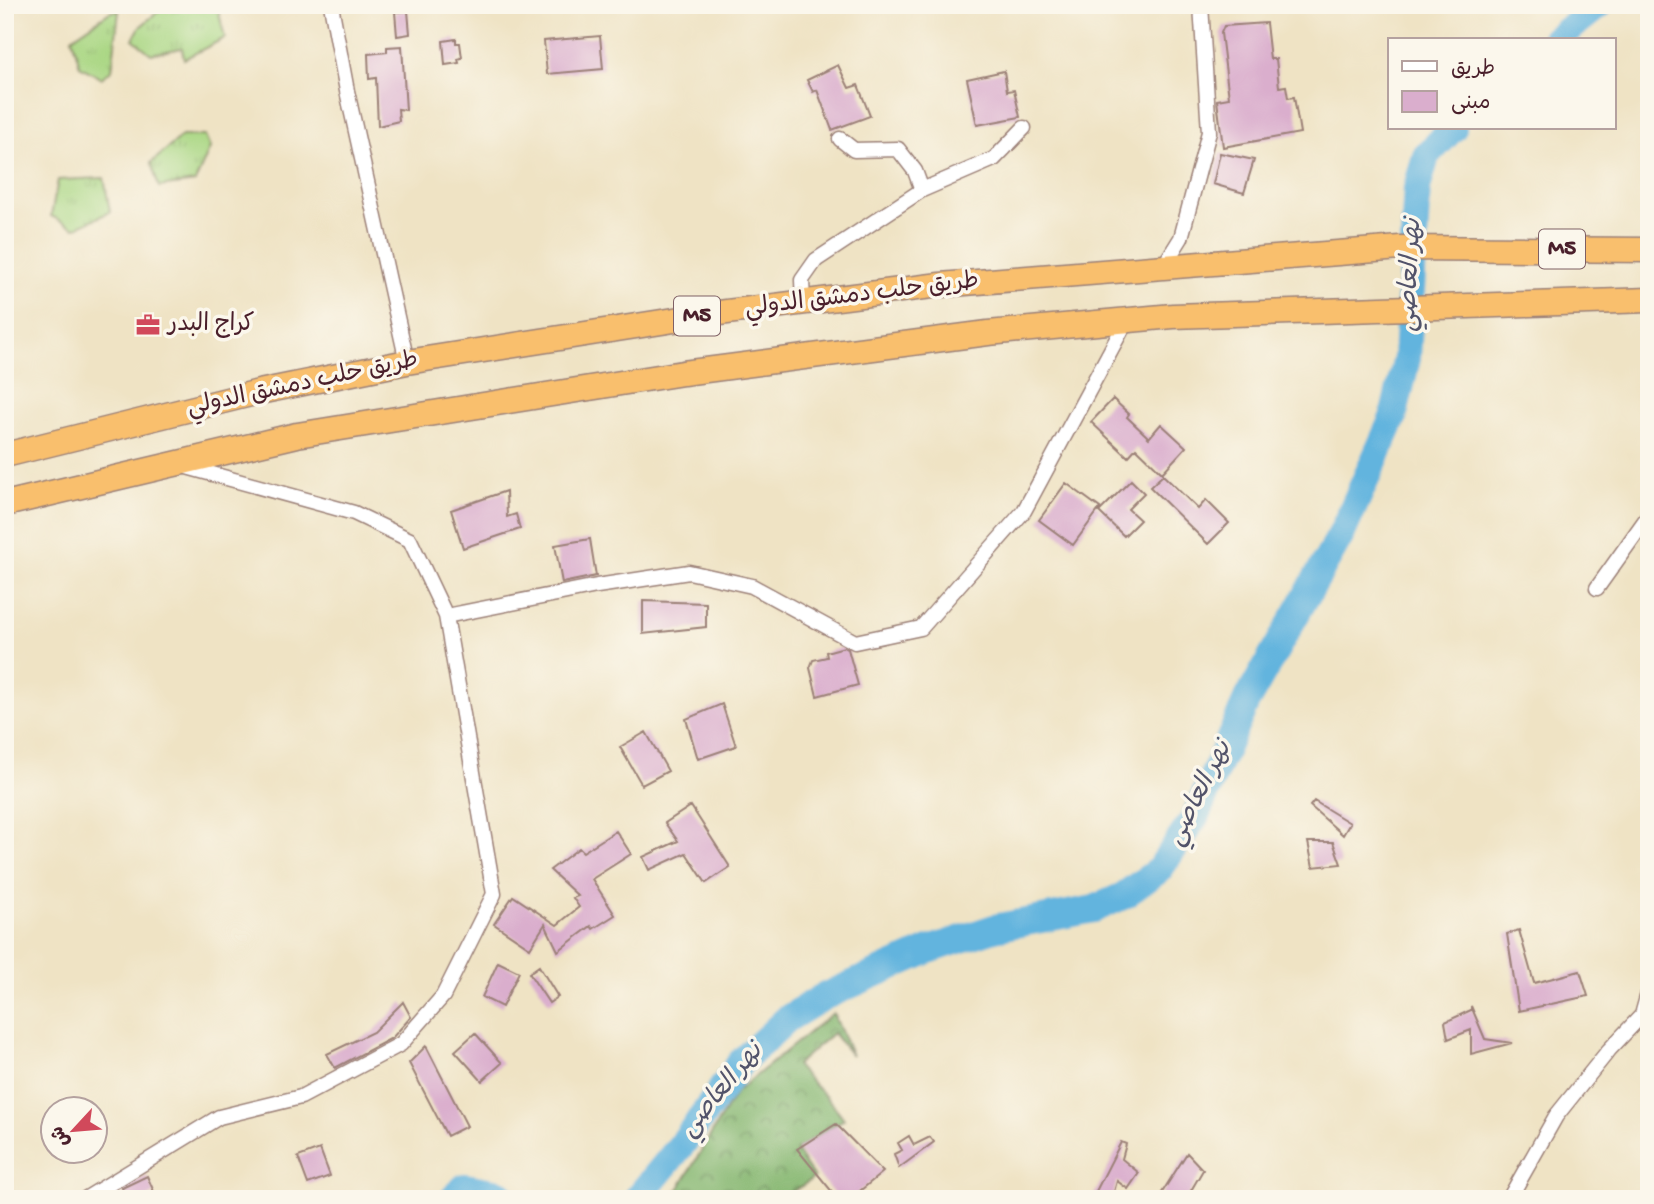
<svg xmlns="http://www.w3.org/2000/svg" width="1654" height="1204" viewBox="0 0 1654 1204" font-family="'Gochi Hand','Playpen Sans Arabic',sans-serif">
  <defs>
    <pattern id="grass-tufts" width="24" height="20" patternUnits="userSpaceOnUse" patternTransform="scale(1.75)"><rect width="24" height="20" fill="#aad784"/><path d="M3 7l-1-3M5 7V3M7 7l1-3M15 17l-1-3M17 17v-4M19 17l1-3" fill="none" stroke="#94b872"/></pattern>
    <pattern id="forest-crowns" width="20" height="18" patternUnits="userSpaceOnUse" patternTransform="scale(1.75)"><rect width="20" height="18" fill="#87b872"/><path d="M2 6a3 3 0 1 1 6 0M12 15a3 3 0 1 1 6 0" fill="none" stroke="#70955e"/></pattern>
  </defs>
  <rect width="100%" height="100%" fill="#fbf7ec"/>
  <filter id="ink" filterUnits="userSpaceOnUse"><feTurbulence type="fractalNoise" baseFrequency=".0143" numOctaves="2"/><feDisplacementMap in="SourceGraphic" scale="14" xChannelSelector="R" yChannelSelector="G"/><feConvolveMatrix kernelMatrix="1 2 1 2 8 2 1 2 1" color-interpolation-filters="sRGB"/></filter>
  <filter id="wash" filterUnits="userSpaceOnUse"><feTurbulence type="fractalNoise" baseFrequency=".00686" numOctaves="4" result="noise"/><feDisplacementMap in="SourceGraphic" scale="28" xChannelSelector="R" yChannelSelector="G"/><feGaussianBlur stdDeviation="1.57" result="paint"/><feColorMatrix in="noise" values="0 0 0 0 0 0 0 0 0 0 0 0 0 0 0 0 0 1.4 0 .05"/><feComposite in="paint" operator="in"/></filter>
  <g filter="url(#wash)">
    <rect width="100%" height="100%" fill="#efe3c4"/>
    <path fill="url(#grass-tufts)" stroke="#7a7b58" stroke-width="2" d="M 166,5 L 217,5 L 225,38 L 184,59 L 182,48 L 151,54 L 133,39 L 140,27 Z
      M 119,11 L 112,70 L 101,78 L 80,66 L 72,38 L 110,12 Z
      M 182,136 L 205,136 L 210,148 L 195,182 L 159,187 L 151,163 Z
      M 104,178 L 110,212 L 75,228 L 51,216 L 58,180 Z"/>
    <path fill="url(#forest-crowns)" stroke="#686c4e" stroke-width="2" d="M 833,1013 L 852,1056 L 833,1033 L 796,1065 C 811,1084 831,1099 844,1119 L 796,1150 L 814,1178 L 781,1199 L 668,1199 L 680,1187 L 736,1092 Z"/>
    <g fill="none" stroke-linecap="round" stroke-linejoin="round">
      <path stroke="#62b4de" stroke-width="28" d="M 1555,40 L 1599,5
        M 453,1199 L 465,1187 L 499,1193 L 505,1199
        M 637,1199 L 683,1143 L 741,1062 L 787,1019 L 823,997 L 929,950 L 994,928 L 1094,909 L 1123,896 L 1159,870 L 1195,817 L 1246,702 L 1341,535 L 1393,418 L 1407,358 L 1417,188 L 1426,156 L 1453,128"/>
    </g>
    <g id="blocks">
      <path fill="#daaecd" d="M 408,11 L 410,34 L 397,36 L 395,12 Z
        M 1266,23 L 1270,59 L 1276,59 L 1279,87 L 1286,86 L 1288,98 L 1294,97 L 1300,133 L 1223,147 L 1217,100 L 1229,98 L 1221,33 L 1224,26 Z
        M 600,36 L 603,69 L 547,74 L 544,41 Z
        M 456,39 L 456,43 L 460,43 L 462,58 L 458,59 L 459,63 L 445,65 L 443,41 Z
        M 402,46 L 406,110 L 398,109 L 399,121 L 378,126 L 376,78 L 369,79 L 368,54 L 387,52 L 387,47 Z
        M 838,65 L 849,88 L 858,85 L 870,116 L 832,130 L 817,90 L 813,92 L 807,80 Z
        M 1004,71 L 1007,91 L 1014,90 L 1020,117 L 977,125 L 967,79 Z
        M 1220,153 L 1254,160 L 1244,193 L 1213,184 Z
        M 1113,399 L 1129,414 L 1127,417 L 1149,438 L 1161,424 L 1186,447 L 1162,473 L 1136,448 L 1128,457 L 1091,422 Z
        M 1163,475 L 1198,509 L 1206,500 L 1229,523 L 1208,544 L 1150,487 Z
        M 1131,480 L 1144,493 L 1128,509 L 1140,520 L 1124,536 L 1099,512 Z
        M 1066,483 L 1100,508 L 1073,545 L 1039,520 Z
        M 506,491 L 507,517 L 516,514 L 520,529 L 463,548 L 451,510 Z
        M 590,539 L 596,576 L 562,583 L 555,545 Z
        M 643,601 L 706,603 L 706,627 L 643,634 Z
        M 844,647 L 848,649 L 858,685 L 817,696 L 810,668 L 813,660 L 827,657 L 826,652 Z
        M 722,704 L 736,746 L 698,759 L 686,719 Z
        M 646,732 L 668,771 L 642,785 L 620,747 Z
        M 1314,801 L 1350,823 L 1343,835 L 1310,806 Z
        M 691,806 L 730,867 L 706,883 L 686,853 L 649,870 L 643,857 L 678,841 L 665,823 Z
        M 616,831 L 631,854 L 592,879 L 615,915 L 593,929 L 591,926 L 558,951 L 545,924 L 530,948 L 494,924 L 513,896 L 557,925 L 579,907 L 573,898 L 578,896 L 550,870 L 579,848 L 583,852 Z
        M 1308,842 L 1333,842 L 1341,864 L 1313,867 Z
        M 1519,930 L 1534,983 L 1580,971 L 1588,996 L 1519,1011 L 1507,934 Z
        M 498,962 L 519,972 L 502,1007 L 482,997 Z
        M 539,966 L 558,997 L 549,1003 L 529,973 Z
        M 403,1002 L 411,1017 L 392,1038 L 335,1068 L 327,1054 L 373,1032 Z
        M 1471,1006 L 1485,1039 L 1512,1043 L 1471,1054 L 1471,1030 L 1448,1039 L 1445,1022 L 1471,1010 Z
        M 475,1033 L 502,1063 L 482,1081 L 455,1051 Z
        M 426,1046 L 467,1126 L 447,1136 L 409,1063 Z
        M 836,1124 L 883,1172 L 850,1199 L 838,1199 L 797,1149 Z
        M 909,1136 L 914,1145 L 930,1137 L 934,1142 L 899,1168 L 894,1154 L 902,1150 L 898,1143 Z
        M 1121,1142 L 1126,1144 L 1122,1159 L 1139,1173 L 1128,1189 L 1117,1181 L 1112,1199 L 1092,1199 Z
        M 320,1149 L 330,1176 L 308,1184 L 298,1157 Z
        M 1187,1153 L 1203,1170 L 1186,1199 L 1158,1199 Z
        M 147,1176 L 155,1194 L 145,1199 L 127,1199 L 122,1188 Z"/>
    </g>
  </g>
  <g filter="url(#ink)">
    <use href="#blocks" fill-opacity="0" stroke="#9c8178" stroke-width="2"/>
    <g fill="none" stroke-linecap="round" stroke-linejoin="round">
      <g stroke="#9c8178" stroke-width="17">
        <path id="minor" d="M 331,5 L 347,91 L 407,362
          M 840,139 L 854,150 L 898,149 L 915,171 L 922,190
          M 1163,267 L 1181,238 L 1209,132 L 1201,5
          M 803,303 L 802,280 L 816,260 L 922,190 L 994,159 L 1024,128
          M 1597,588 L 1649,515
          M 446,616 L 597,586 L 689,572 L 752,586 L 855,642 L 921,628 L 1024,511 L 1127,320
          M 85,1199 L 219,1117 L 301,1097 L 401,1044 L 443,996 L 494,894 L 446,616 L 410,540 L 354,513 L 183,466
          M 1509,1199 L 1556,1116 L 1609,1050 L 1642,1015 L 1649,990"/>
      </g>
      <g stroke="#9c8178" stroke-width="27">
        <path id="motorway" d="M 5,455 L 259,392 L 407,362 L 719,313 L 940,285 L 1400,248 L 1649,250
          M 5,504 L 297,435 L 683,373 L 988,333 L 1173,316 L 1649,300"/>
      </g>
      <use href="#minor" stroke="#fff" stroke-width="14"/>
      <use href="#motorway" stroke="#f9bf6d" stroke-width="24"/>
    </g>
  </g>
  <defs>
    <g id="office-bare" transform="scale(1.89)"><path d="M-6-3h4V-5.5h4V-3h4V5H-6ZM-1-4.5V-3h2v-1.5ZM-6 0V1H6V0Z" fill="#d1495b" stroke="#fbf7ec" stroke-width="2.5" paint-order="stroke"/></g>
  </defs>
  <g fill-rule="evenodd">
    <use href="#office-bare" x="148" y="325"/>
  </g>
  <g text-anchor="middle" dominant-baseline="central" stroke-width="7" stroke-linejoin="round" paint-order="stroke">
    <g fill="#fbf7ec" stroke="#7f6065" stroke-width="2">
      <rect x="1539" y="229.5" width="46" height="39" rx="5"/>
      <rect x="674" y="296.5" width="46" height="39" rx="5"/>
    </g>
    <g font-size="23" font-weight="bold" fill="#4a1f2b">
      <text x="1562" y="249">M5</text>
      <text x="697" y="316">M5</text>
    </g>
    <g font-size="24" fill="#4a1f2b" stroke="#fbf7ec">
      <text transform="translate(862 296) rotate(-7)">طريق حلب دمشق الدولي</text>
      <text transform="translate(303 385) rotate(-12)">طريق حلب دمشق الدولي</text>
    </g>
    <g font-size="24" fill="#4a1f2b" stroke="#fbf7ec" text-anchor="start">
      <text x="168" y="325">كراج البدر</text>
    </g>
    <g font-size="26" font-style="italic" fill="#52536a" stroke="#fbf7ec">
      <text transform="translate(1412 275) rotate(-87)">نهر العاصي</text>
      <text transform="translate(1201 794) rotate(-63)">نهر العاصي</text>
      <text transform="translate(723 1091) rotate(-50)">نهر العاصي</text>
    </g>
  </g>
  <rect width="1654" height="1204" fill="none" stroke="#fbf7ec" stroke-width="28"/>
  <rect x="1388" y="38" width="228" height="91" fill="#fbf7ec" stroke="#b4a19f" stroke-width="2"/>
  <rect x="1402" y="61" width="35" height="10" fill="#ffffff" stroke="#b4a19f" stroke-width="2"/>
  <text x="1451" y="74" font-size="21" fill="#4a1f2b">طريق</text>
  <rect x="1402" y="91" width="35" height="21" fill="#daaecd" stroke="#b4a19f" stroke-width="2"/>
  <text x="1451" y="108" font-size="21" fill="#4a1f2b">مبنى</text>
  <g transform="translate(74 1130) rotate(244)"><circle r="33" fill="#fbf7ec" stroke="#b4a19f" stroke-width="2"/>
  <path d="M0-5L12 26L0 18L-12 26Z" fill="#d1495b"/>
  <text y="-10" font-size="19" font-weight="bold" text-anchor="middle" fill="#4a1f2b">ش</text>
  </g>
</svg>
